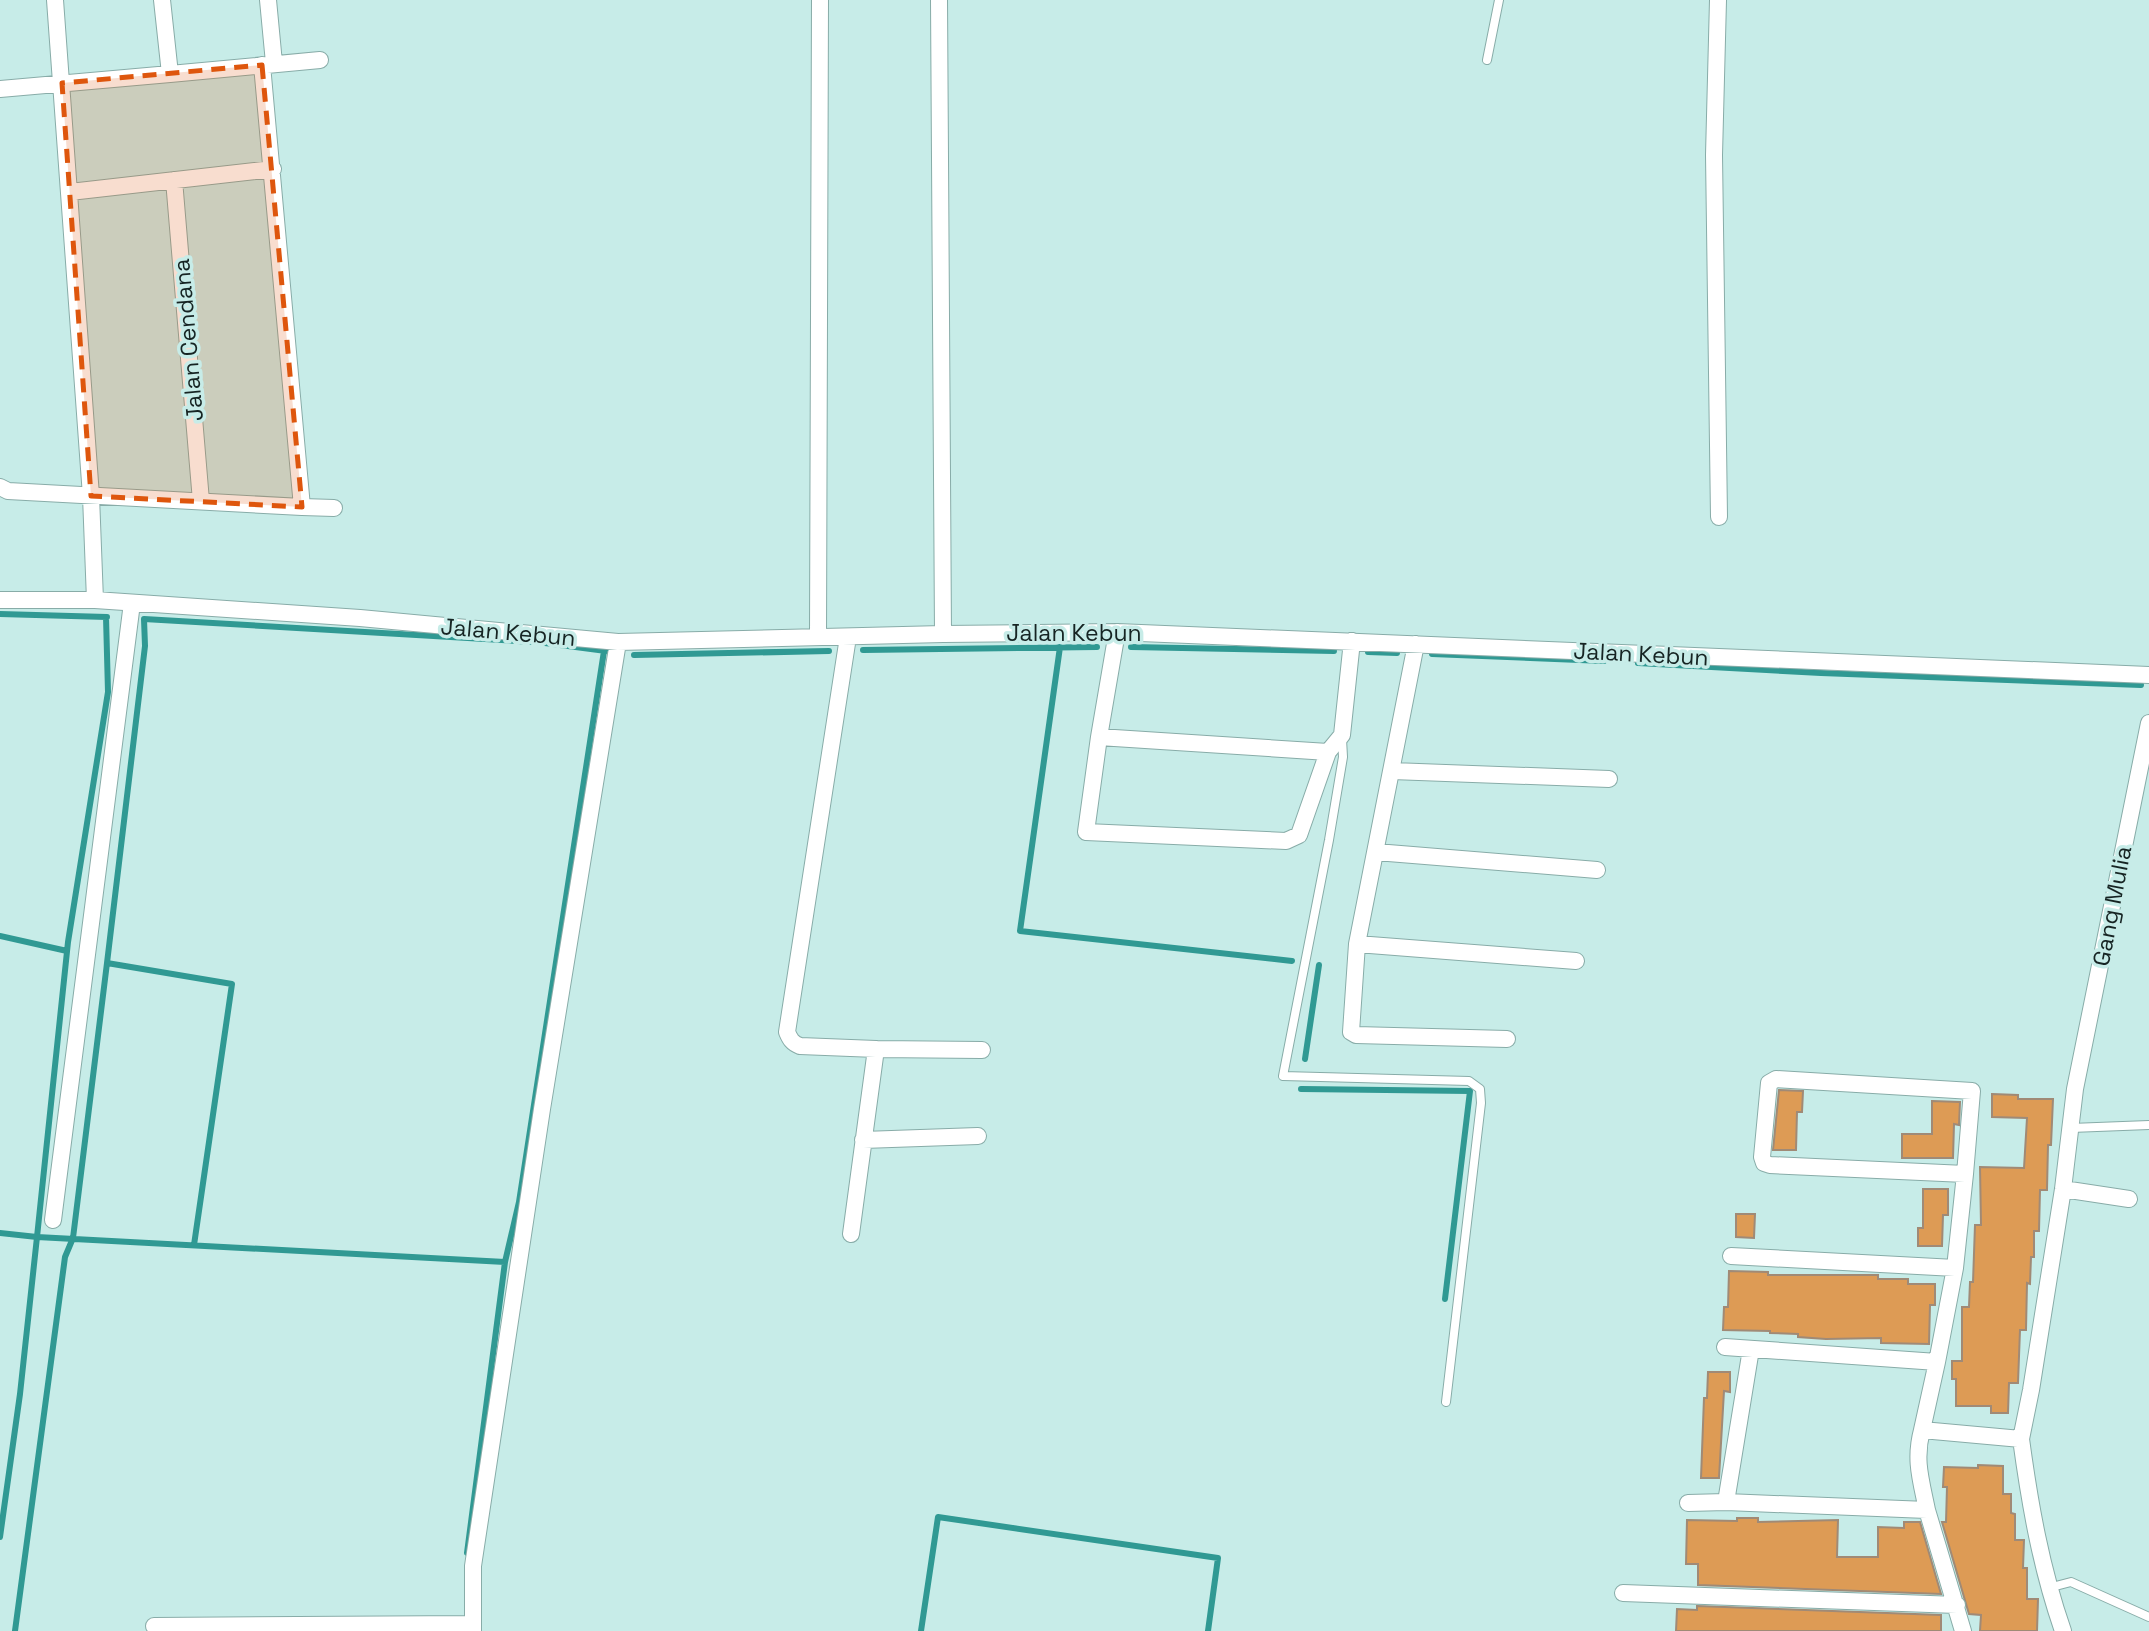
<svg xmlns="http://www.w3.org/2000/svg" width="2149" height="1631" viewBox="0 0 2149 1631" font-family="'Space Grotesk',sans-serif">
  <rect width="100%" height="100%" fill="#c7ece8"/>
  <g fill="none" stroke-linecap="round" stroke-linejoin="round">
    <path stroke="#309993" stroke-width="6" d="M 0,614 L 107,617
      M 106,617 L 108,692 L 68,942 L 37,1237 L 505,1262 L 467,1553
      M 545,643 L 606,651
      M 1060,647 L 1020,931 L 1292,961
      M 1131,647 L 1334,651
      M 863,650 L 1097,647
      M 1368,652 L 1397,653
      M 1432,654 L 1604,661
      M 634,655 L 829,651
      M 1638,663 L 1821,673 L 2141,685
      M 0,936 L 67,951
      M 1305,1059 L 1319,965
      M 1301,1089 L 1470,1091 L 1445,1299
      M 0,1233 L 37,1237 L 20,1394 L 0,1537
      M 194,1245 L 232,984 L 107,963 L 145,646 L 144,619 L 535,642
      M 505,1262 L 519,1202 L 604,651
      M 15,1631 L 65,1257 L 73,1238 L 107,963
      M 921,1631 L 938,1517 L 1218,1558 L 1208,1631"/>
  </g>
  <path fill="#dd9b55" stroke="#a08a76" stroke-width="2" d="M 1779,1090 L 1803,1091 L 1802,1112 L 1797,1112 L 1796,1150 L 1773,1150 Z
    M 1992,1094 L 2018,1095 L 2018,1099 L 2053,1099 L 2051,1145 L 2048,1145 L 2047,1190 L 2040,1190 L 2039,1231 L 2034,1231 L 2034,1257 L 2031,1257 L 2030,1284 L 2027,1283 L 2026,1330 L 2020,1330 L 2018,1383 L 2009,1383 L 2008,1413 L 1991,1413 L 1991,1406 L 1956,1406 L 1956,1379 L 1952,1379 L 1952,1361 L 1962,1361 L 1962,1307 L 1969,1307 L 1970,1282 L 1973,1282 L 1975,1225 L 1981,1225 L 1980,1167 L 2024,1168 L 2027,1118 L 1992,1117 Z
    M 1932,1101 L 1960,1102 L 1959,1125 L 1954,1124 L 1953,1158 L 1902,1158 L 1902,1134 L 1932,1134 Z
    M 1923,1189 L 1948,1189 L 1948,1215 L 1943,1215 L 1942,1246 L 1918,1246 L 1918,1228 L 1923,1228 Z
    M 1736,1214 L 1755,1214 L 1754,1238 L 1736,1237 Z
    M 1729,1271 L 1768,1272 L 1768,1275 L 1878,1275 L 1878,1279 L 1908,1279 L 1908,1284 L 1935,1284 L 1935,1305 L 1930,1305 L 1929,1344 L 1881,1343 L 1881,1338 L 1826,1339 L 1798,1337 L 1798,1334 L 1770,1333 L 1770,1331 L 1723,1330 L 1724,1307 L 1728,1307 Z
    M 1708,1372 L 1730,1372 L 1730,1392 L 1724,1391 L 1719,1478 L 1701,1478 L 1704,1398 L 1707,1398 Z
    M 1978,1465 L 2003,1466 L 2003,1494 L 2011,1494 L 2011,1513 L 2015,1514 L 2015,1540 L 2024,1540 L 2023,1568 L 2027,1568 L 2027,1599 L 2038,1599 L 2037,1631 L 1980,1631 L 1981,1615 L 1969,1614 L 1942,1522 L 1946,1522 L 1947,1487 L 1943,1487 L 1944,1467 L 1978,1468 Z
    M 1737,1518 L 1758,1518 L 1758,1522 L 1838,1520 L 1837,1557 L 1878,1557 L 1878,1527 L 1904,1528 L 1904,1522 L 1920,1522 L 1941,1594 L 1698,1585 L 1698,1564 L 1686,1564 L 1687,1520 L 1737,1521 Z
    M 1697,1606 L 1941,1615 L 1941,1631 L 1676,1631 L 1677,1609 L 1697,1610 Z"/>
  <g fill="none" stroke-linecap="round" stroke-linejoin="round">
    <g stroke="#88aca8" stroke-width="10">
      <path id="lane" d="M 1487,60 L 1499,0
        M 1342,739 L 1343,757 L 1329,840 L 1283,1076 L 1469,1081 L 1480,1089 L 1481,1103 L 1446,1402
        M 2071,1128 L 2149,1125
        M 2048,1588 L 2071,1582 L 2149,1617"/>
    </g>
    <g stroke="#88aca8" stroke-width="18">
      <path id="street" d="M 55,0 L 91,496 L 95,600
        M 162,0 L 170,74 L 320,60
        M 268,0 L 274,63
        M 939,0 L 943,634
        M 1718,0 L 1714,155 L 1719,517
        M 0,89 L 170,74
        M 174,180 L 201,501
        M 70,192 L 273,169
        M 0,487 L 8,491 L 302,507 L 262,65
        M 302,507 L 334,508
        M 0,600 L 95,600 L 360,618 L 618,642 L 943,634 L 1117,632 L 2149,675
        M 1117,632 L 1099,737 L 1086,832 L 1286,841 L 1299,835 L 1328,752 L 1342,735 L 1352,641
        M 818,637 L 820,0
        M 848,637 L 787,1032 C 790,1039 792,1043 800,1046 L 876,1049 L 982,1050
        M 1416,644 L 1357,944 L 1351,1032 L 1356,1035 L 1507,1039
        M 1099,737 L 1328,752
        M 1392,771 L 1609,779
        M 1376,852 L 1597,870
        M 1357,944 L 1576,961
        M 1776,1079 L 1972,1091 L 1965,1174 L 1770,1165 L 1764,1163 L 1762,1157 L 1769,1083 Z
        M 863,1140 L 978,1136
        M 2063,1189 L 2129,1199
        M 53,1220 L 132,603
        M 851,1234 L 876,1049
        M 1731,1256 L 1955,1268 L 1965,1174
        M 1725,1347 L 1937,1362 L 1955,1268
        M 1922,1430 L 1937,1362
        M 2021,1439 C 2030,1505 2041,1568 2063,1631
        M 1726,1502 L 1927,1510 C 1921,1480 1914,1460 1922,1430 L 2021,1439 L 2031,1390 L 2063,1189 L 2075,1089 L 2149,723
        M 1688,1503 L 1726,1502 L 1751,1349
        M 1927,1510 L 1963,1631
        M 1623,1593 L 1957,1605
        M 154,1626 L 473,1624
        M 473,1631 L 473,1566 L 542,1109 L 618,642"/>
    </g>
    <use href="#lane" stroke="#fff" stroke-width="8"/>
    <use href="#street" stroke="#fff" stroke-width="16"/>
  </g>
  <path fill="#de560d" fill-opacity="0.2" stroke="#de560d" stroke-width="5" stroke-dasharray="14 9" stroke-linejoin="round" d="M 262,65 L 302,507 L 91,496 L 62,83 Z"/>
  <g text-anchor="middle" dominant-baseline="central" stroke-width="7" stroke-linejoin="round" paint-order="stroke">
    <g font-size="23" fill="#162423" stroke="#c7ece8">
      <text transform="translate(188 340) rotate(-95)">Jalan Cendana</text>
      <text transform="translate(508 632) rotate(5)">Jalan Kebun</text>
      <text x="1074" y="633">Jalan Kebun</text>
      <text transform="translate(1641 654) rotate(3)">Jalan Kebun</text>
      <text transform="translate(2112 906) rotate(-79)">Gang Mulia</text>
    </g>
  </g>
</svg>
